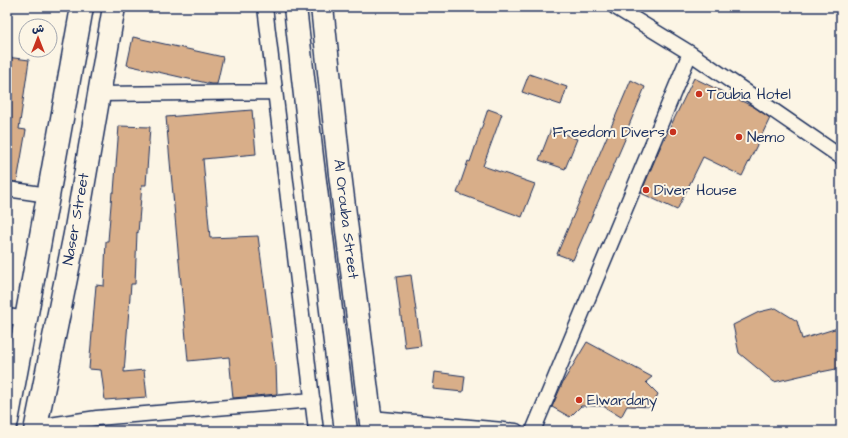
<svg xmlns="http://www.w3.org/2000/svg" width="848" height="438" viewBox="0 0 848 438" font-family="'Architects Daughter','Playpen Sans Arabic',sans-serif">
  <rect width="100%" height="100%" fill="#fcf5e5"/>
  <filter id="ink" filterUnits="userSpaceOnUse"><feTurbulence type="fractalNoise" baseFrequency=".025" numOctaves="2"/><feDisplacementMap in="SourceGraphic" scale="8" xChannelSelector="R" yChannelSelector="G"/><feConvolveMatrix kernelMatrix="1 2 1 2 8 2 1 2 1" color-interpolation-filters="sRGB"/></filter>
  <g filter="url(#ink)">
    <path fill="#d8ae89" stroke="#1b2f5e" d="M 133,37 L 223,57 L 217,84 L 211,84 L 127,65 Z
      M 7,57 L 29,60 L 19,129 L 26,130 L 17,182 L 7,181 Z
      M 529,74 L 567,87 L 561,105 L 522,92 Z
      M 694,78 L 754,107 L 770,118 L 742,176 L 703,157 L 677,210 L 641,193 L 659,150 Z
      M 631,80 L 645,87 L 627,130 L 629,130 L 573,260 L 557,254 Z
      M 488,109 L 502,114 L 483,166 L 535,184 L 522,217 L 457,193 L 468,161 L 470,162 Z
      M 252,110 L 256,154 L 203,159 L 210,238 L 258,236 L 275,365 L 276,365 L 277,394 L 233,398 L 229,357 L 188,361 L 166,117 Z
      M 119,126 L 150,127 L 146,185 L 142,185 L 138,233 L 137,232 L 135,284 L 131,284 L 124,372 L 144,370 L 147,397 L 105,400 L 101,370 L 89,369 L 96,285 L 104,286 L 106,241 L 108,241 L 112,192 L 114,192 Z
      M 551,129 L 577,139 L 565,169 L 539,160 Z
      M 411,275 L 421,346 L 405,348 L 396,277 Z
      M 776,308 L 797,321 L 802,339 L 841,327 L 841,368 L 821,372 L 821,371 L 774,382 L 739,353 L 733,325 L 759,312 Z
      M 587,342 L 652,377 L 646,382 L 658,394 L 652,407 L 627,406 L 621,417 L 603,406 L 581,406 L 570,417 L 552,407 L 563,382 Z
      M 435,372 L 465,376 L 463,392 L 433,389 Z"/>
    <g fill="none" stroke-linecap="round" stroke-linejoin="round">
      <g stroke="#1b2f5e" stroke-width="17">
        <path id="minor" d="M 265,7 L 316,431
          M 615,7 L 690,53 L 841,157
          M 98,94 L 275,92
          M 7,189 L 48,195
          M 7,316 L 26,319
          M 371,418 L 516,431
          M 36,427 L 97,418 L 313,400
          M 533,431 L 690,53"/>
      </g>
      <g stroke="#1b2f5e" stroke-width="25">
        <path id="primary" d="M 295,7 L 312,157 L 346,431
          M 322,7 L 340,174 L 372,431
          M 7,421 L 26,319 L 82,7
          M 35,431 L 75,234 L 114,7"/>
      </g>
      <use href="#minor" stroke="#fcf5e5" stroke-width="14"/>
      <use href="#primary" stroke="#fcf5e5" stroke-width="22"/>
    </g>
  </g>
  <g fill="#c8321e" stroke="#fcf5e5" stroke-width="1.5">
    <circle cx="699" cy="94" r="4"/>
    <circle cx="673" cy="132" r="4"/>
    <circle cx="739" cy="137" r="4"/>
    <circle cx="646" cy="190" r="4"/>
    <circle cx="579" cy="400" r="4"/>
  </g>
  <g text-anchor="middle" dominant-baseline="central" stroke-width="4" stroke-linejoin="round" paint-order="stroke">
    <g font-size="15" fill="#1b2f5e" stroke="#fcf5e5" text-anchor="start">
      <text x="707" y="94">Toubia Hotel</text>
      <text x="665" y="132" text-anchor="end">Freedom Divers</text>
      <text x="747" y="137">Nemo</text>
      <text x="654" y="190">Diver House</text>
      <text x="587" y="400">Elwardany</text>
    </g>
    <g font-size="15" fill="#1b2f5e" stroke="#fcf5e5">
      <text transform="translate(76 219) rotate(-80)">Naser Street</text>
      <text transform="translate(346 219) rotate(83)">Al Orouba Street</text>
    </g>
  </g>
  <rect width="848" height="438" fill="none" stroke="#fcf5e5" stroke-width="24"/>
  <rect x="12" y="12" width="824" height="414" fill="none" stroke="#1b2f5e" stroke-width="1.5" filter="url(#ink)"/>
  <g transform="translate(38 38)"><circle r="19" fill="#fcf5e5" stroke="#a2a6af"/>
  <path d="M0-3L7 15L0 10L-7 15Z" fill="#c8321e"/>
  <text y="-6" font-size="11" font-weight="bold" text-anchor="middle" fill="#1b2f5e">ش</text>
  </g>
</svg>
